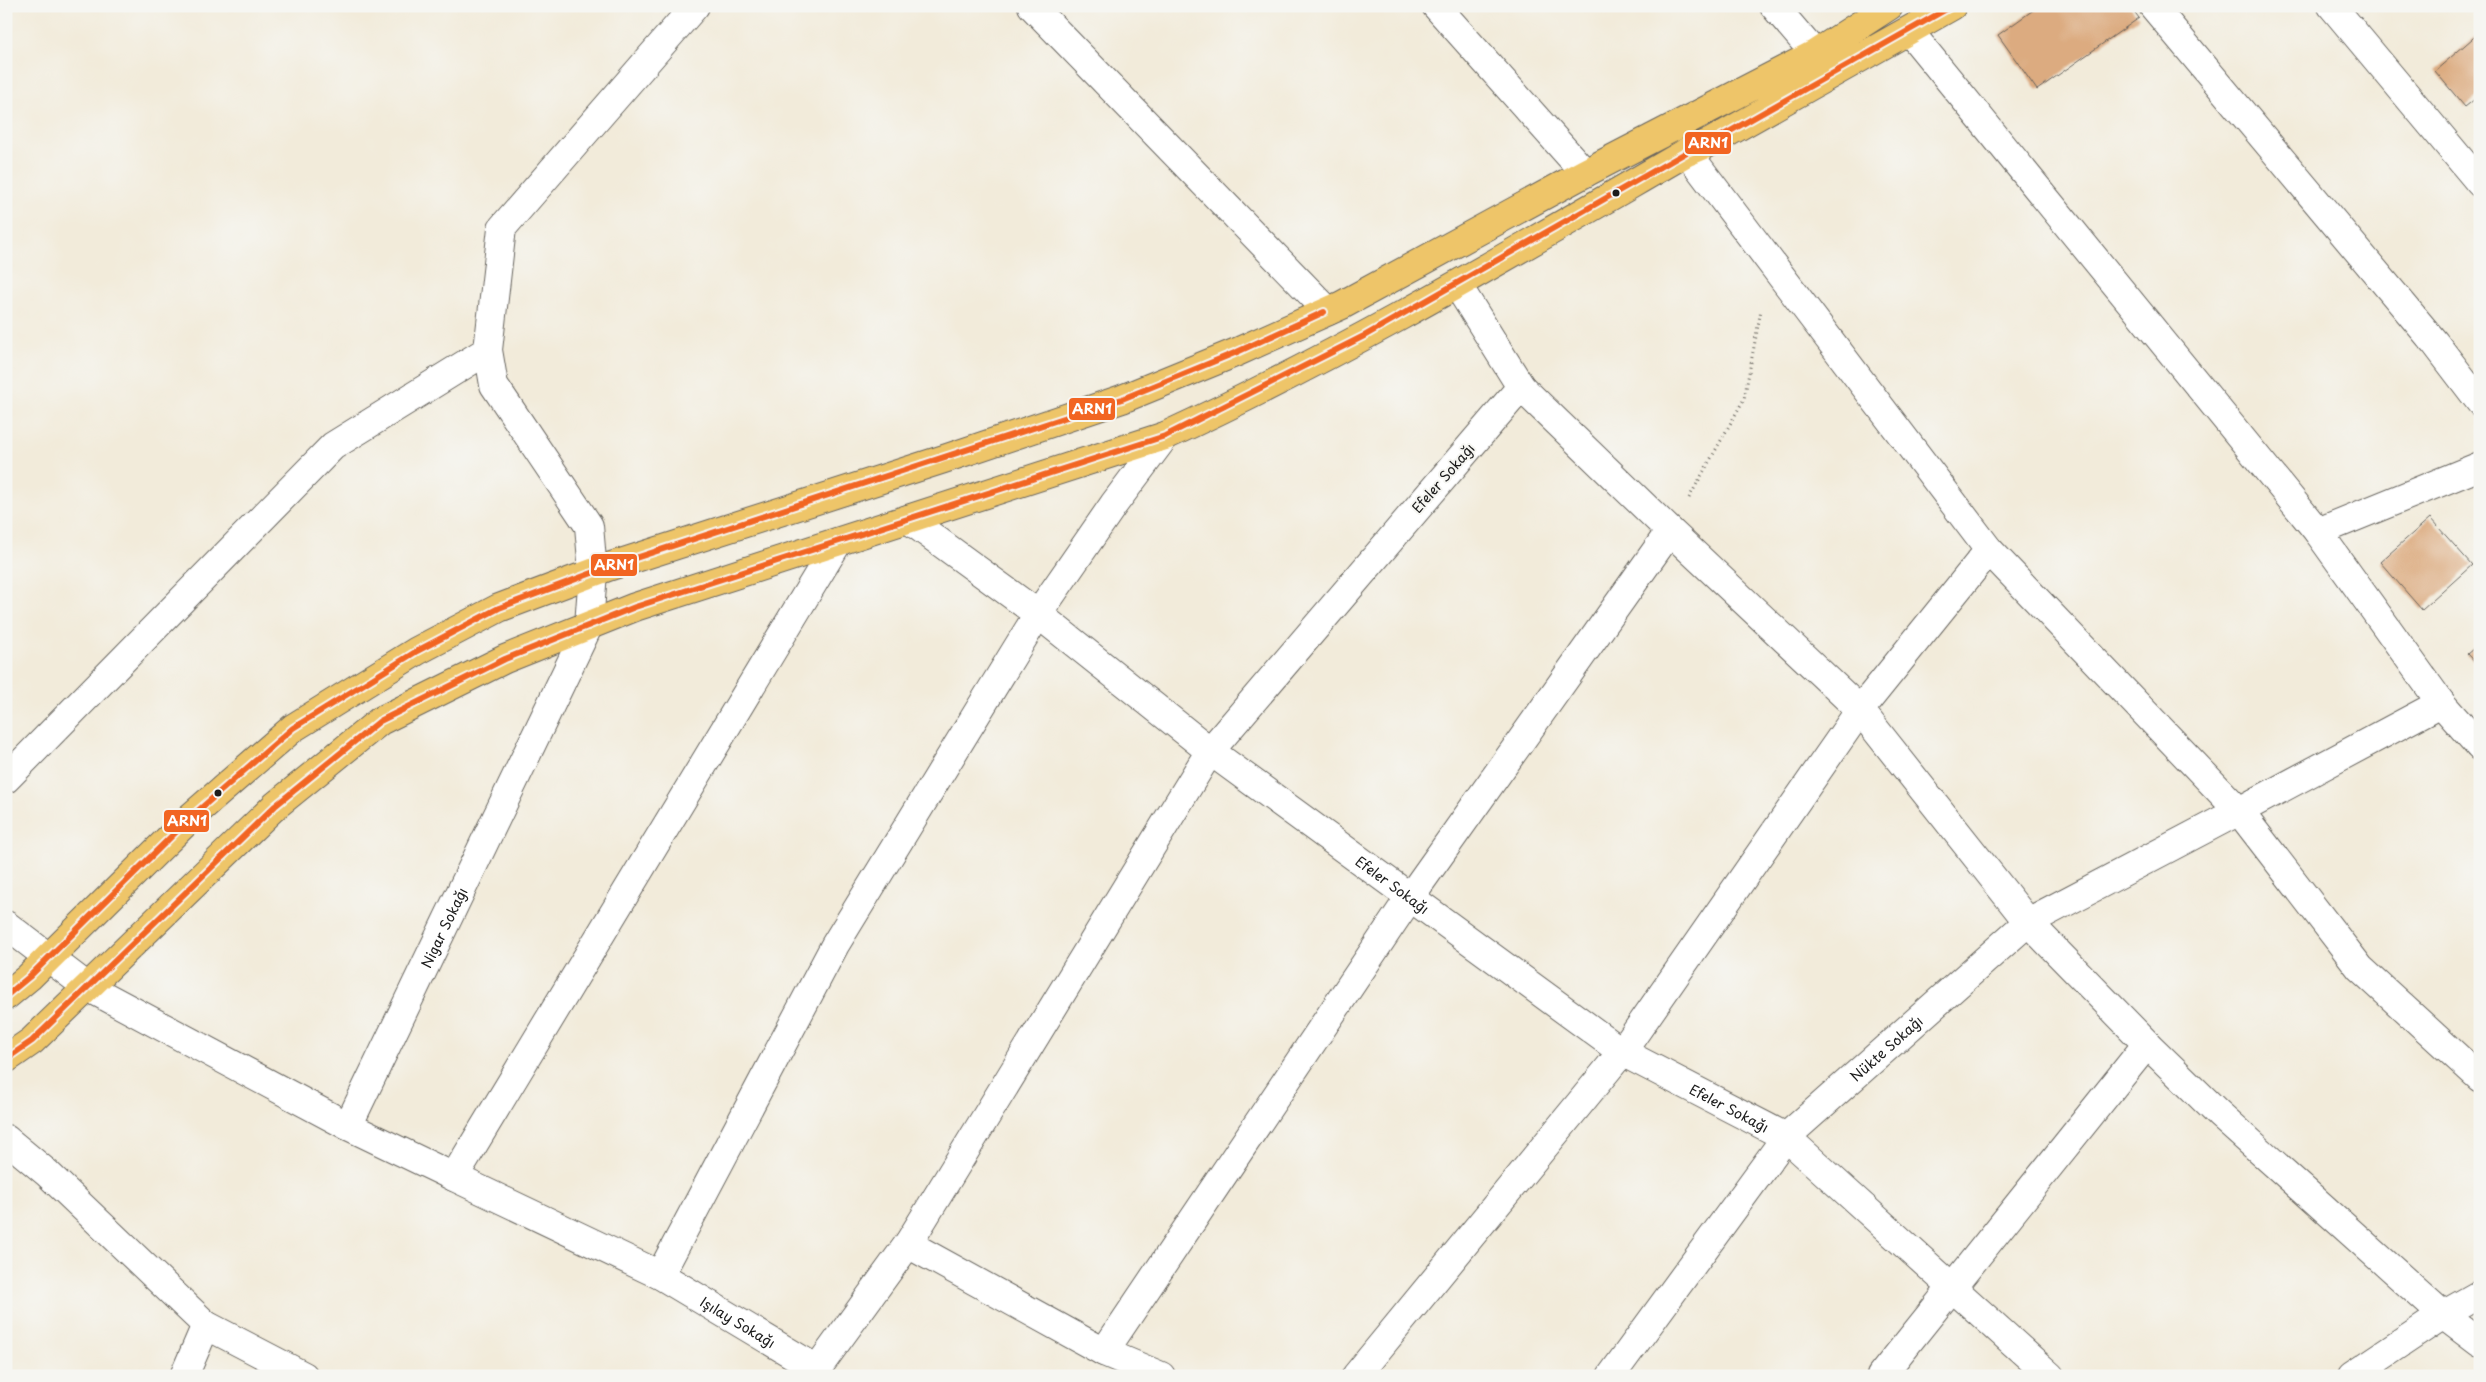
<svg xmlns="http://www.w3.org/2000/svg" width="2486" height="1382" viewBox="0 0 2486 1382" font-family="'Playpen Sans',sans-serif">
  <rect width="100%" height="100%" fill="#f6f6f2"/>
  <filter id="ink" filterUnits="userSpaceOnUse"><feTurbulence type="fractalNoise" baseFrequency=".02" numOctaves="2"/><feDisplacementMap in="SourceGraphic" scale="10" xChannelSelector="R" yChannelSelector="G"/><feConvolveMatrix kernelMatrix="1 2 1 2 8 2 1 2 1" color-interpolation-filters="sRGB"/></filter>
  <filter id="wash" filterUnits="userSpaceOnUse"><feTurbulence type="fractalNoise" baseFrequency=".0096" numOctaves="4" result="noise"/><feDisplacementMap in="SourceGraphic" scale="20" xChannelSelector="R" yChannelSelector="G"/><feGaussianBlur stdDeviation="1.12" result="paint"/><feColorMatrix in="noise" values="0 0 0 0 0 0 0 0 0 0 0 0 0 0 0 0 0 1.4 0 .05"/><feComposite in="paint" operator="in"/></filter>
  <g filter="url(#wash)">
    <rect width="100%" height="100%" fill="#f2ebda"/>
    <g id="blocks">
      <path fill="#dcab80" d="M 2039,6 L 2130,6 L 2139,18 L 2037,90 L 1998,35 Z
        M 2480,32 L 2480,95 L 2465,107 L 2435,71 Z
        M 2430,518 L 2472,565 L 2422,610 L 2380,562 Z
        M 2480,643 L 2480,668 L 2467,654 Z"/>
    </g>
  </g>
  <g filter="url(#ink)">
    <use href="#blocks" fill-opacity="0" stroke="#67645e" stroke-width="1"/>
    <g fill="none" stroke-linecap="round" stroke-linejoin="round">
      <g stroke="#67645e" stroke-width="30">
        <g id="minor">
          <path d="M 1032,6 L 1328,311"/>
          <path d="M 1436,6 L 1585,173"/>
          <path d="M 1774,6 L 1815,54"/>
          <path d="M 2153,6 L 2435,343 L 2480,402"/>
          <path d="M 2332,6 L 2480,183"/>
          <path d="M 1909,31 L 2318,532 L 2441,703"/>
          <path d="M 1687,152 L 1989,550 L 2239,811 L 2441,703 L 2480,747"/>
          <path id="s1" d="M 1458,286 L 1521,387 L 1210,751 L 1622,1052 L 1786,1137 L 2050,1376"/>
          <path d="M 2318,532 L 2480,466"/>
          <path d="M 838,542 L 454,1177 L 660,1275 L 835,945 L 1038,614 L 908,519"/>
          <path d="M 6,779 L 333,446 L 488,350"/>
          <path d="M 6,925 L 86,986 L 348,1126"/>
          <path d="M 2147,1044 L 2219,1114 L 2443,1315 L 2480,1343"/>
          <path d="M 6,1139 L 47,1173 L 206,1325 L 304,1376"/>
          <path id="s2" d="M 454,1177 L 348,1126 L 589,625 L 593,572 L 589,526 L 494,385 L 488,350 L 502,228 L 695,6"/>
          <path d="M 908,1244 L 1104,1352 L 1410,897 L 1670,531 L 1521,387"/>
          <path id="s3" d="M 660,1275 L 817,1369"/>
          <path d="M 1104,1352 L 1161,1376"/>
          <path d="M 184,1376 L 206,1325"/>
          <path d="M 815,1376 L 817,1369 L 908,1244 L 1210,751 L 1038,614 L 1114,504 L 1165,436"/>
          <path d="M 1356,1376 L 1622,1052 L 1860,710 L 1670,531"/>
          <path id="s4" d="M 1611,1376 L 1786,1137 L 2028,922 L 2239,811 L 2360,968 L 2480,1078"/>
          <path d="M 1881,1376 L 2147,1044 L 2028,922 L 1860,710 L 1989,550"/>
          <path d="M 2352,1376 L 2443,1315 L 2480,1294"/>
        </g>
      </g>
      <g stroke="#67645e" stroke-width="30">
        <path id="major" d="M 6,996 L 29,977 L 192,816 L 293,728 L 417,651 L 499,608 L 608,567 L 944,459 L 1122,399 L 1237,352 L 1342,305 L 1585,173 L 1815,54 L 1889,6
          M 6,1059 L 32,1041 L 275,806 L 380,721 L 505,659 L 635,607 L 1165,436 C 1345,353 1516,251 1687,152 L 1711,142 L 1952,6"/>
      </g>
      <path stroke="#67645e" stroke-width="3" stroke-dasharray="1 4" stroke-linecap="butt" d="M 1689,498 L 1744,399 L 1761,310"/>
      <use href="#minor" stroke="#fff" stroke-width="28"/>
      <use href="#major" stroke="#eec569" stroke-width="28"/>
      <g stroke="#f6f6f2" stroke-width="10">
        <path id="bus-1" d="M 6,996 L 29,977 L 192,816 L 293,728 L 417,651 L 499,608 L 608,567 L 1122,399 L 1237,352 L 1324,312
          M 6,1059 L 32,1041 L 275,806 L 380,721 L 505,659 L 635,607 L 1165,436 L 1364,336 L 1687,152 L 1711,142 L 1952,6"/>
      </g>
      <use href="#bus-1" stroke="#f26522" stroke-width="6"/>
    </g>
  </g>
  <g fill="#1c1c1c" stroke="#f6f6f2" stroke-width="2">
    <circle cx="1616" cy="193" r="4.5"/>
    <circle cx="218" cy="793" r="4.5"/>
  </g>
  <g text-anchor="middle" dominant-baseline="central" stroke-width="4" stroke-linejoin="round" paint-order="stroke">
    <g font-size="14" fill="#1c1c1c" stroke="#f6f6f2">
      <text transform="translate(1443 478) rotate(-49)">Efeler Sokağı</text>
      <text stroke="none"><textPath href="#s1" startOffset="824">Efeler Sokağı</textPath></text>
      <text stroke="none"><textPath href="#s2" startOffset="338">Nigar Sokağı</textPath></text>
      <text stroke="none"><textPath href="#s4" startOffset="430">Nükte Sokağı</textPath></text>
      <text stroke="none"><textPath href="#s1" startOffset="1229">Efeler Sokağı</textPath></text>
      <text stroke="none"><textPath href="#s3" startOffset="91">Işılay Sokağı</textPath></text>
    </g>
  </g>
  <g stroke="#f6f6f2" stroke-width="2">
    <rect x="1684" y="131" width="48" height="24" rx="5" fill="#f26522"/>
    <rect x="1068" y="397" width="48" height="24" rx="5" fill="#f26522"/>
    <rect x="590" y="553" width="48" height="24" rx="5" fill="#f26522"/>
    <rect x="163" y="809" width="47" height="24" rx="5" fill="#f26522"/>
  </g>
  <g font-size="14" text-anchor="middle" font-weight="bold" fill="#fff">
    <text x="1708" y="148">ARN1</text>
    <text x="1092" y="414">ARN1</text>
    <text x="614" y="570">ARN1</text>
    <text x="187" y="826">ARN1</text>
  </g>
  <rect width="2486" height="1382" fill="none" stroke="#f6f6f2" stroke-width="25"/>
</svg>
